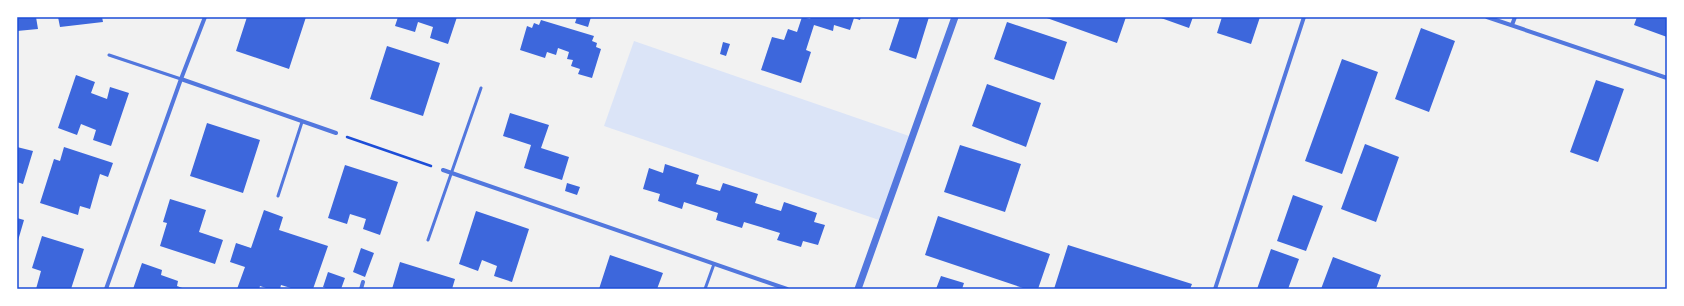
<svg xmlns="http://www.w3.org/2000/svg" width="1684" height="306" viewBox="0 0 1684 306" font-family="Jost,sans-serif">
  <rect width="100%" height="100%" fill="#f2f2f2"/>
  <path fill="#dbe4f7" d="M 634,41 L 912,137 L 882,221 L 604,126 Z"/>
  <path fill="#3d67dc" d="M 17,17 L 36,17 L 38,29 L 17,31 Z
    M 58,17 L 102,17 L 103,22 L 60,27 Z
    M 247,17 L 306,17 L 289,69 L 236,51 Z
    M 398,17 L 457,17 L 448,44 L 430,38 L 433,27 L 418,22 L 415,32 L 395,26 Z
    M 577,17 L 591,17 L 588,27 L 575,23 Z
    M 802,17 L 810,19 L 811,17 L 861,17 L 860,20 L 854,18 L 850,30 L 834,25 L 833,31 L 814,25 L 806,50 L 811,52 L 801,83 L 761,70 L 772,37 L 784,40 L 788,29 L 797,32 Z
    M 900,17 L 929,17 L 916,59 L 889,50 Z
    M 1044,17 L 1126,17 L 1117,43 Z
    M 1162,17 L 1193,17 L 1189,28 L 1161,18 Z
    M 1222,17 L 1260,17 L 1251,44 L 1217,33 Z
    M 1637,17 L 1667,17 L 1667,37 L 1634,25 Z
    M 541,20 L 594,36 L 592,41 L 597,43 L 596,47 L 601,49 L 592,78 L 578,74 L 580,69 L 571,66 L 573,60 L 567,59 L 569,52 L 558,48 L 556,55 L 547,52 L 545,58 L 520,50 L 527,26 L 532,28 L 534,23 L 539,25 Z
    M 1007,22 L 1067,42 L 1054,80 L 994,59 Z
    M 1421,28 L 1455,41 L 1429,112 L 1395,99 Z
    M 723,42 L 730,44 L 726,56 L 720,54 Z
    M 387,46 L 440,63 L 423,116 L 370,99 Z
    M 1342,59 L 1378,72 L 1342,174 L 1305,161 Z
    M 76,75 L 95,82 L 91,93 L 107,99 L 110,87 L 129,93 L 111,146 L 93,140 L 96,130 L 81,124 L 77,135 L 58,128 Z
    M 1596,80 L 1624,89 L 1598,162 L 1570,152 Z
    M 987,84 L 1041,103 L 1026,147 L 972,126 Z
    M 510,113 L 549,125 L 541,148 L 569,157 L 562,180 L 524,168 L 531,145 L 503,136 Z
    M 207,123 L 260,140 L 243,193 L 190,176 Z
    M 1365,144 L 1399,157 L 1376,222 L 1341,209 Z
    M 960,145 L 1021,164 L 1005,212 L 944,192 Z
    M 17,147 L 33,151 L 23,184 L 17,182 Z
    M 64,147 L 113,163 L 108,177 L 100,174 L 90,209 L 80,206 L 78,215 L 40,203 L 54,159 L 60,161 Z
    M 665,164 L 699,175 L 696,184 L 720,191 L 723,183 L 758,194 L 755,203 L 781,211 L 784,202 L 817,213 L 814,222 L 825,225 L 818,245 L 803,241 L 801,247 L 777,240 L 780,233 L 744,222 L 742,228 L 716,220 L 718,213 L 684,202 L 682,209 L 658,201 L 660,194 L 643,189 L 649,168 L 663,173 Z
    M 345,165 L 398,182 L 380,235 L 363,229 L 366,219 L 350,214 L 347,224 L 328,218 Z
    M 567,183 L 580,187 L 577,195 L 565,191 Z
    M 1293,195 L 1323,206 L 1306,251 L 1277,241 Z
    M 170,199 L 206,210 L 199,232 L 223,240 L 215,264 L 160,246 L 167,223 L 163,222 Z
    M 264,210 L 283,217 L 279,230 L 328,246 L 313,289 L 294,289 L 281,285 L 280,289 L 269,289 L 260,286 L 259,289 L 237,289 L 245,267 L 230,262 L 236,243 L 251,248 Z
    M 476,211 L 529,229 L 512,282 L 494,276 L 497,266 L 482,260 L 478,271 L 459,264 Z
    M 938,216 L 1050,254 L 1038,289 L 1026,289 L 925,255 Z
    M 17,218 L 24,220 L 17,244 Z
    M 42,236 L 84,249 L 71,289 L 36,289 L 41,271 L 32,268 Z
    M 1068,245 L 1192,284 L 1190,289 L 1054,289 Z
    M 361,248 L 374,253 L 365,277 L 353,272 Z
    M 1271,249 L 1299,259 L 1288,289 L 1257,289 Z
    M 610,255 L 663,273 L 657,289 L 599,289 Z
    M 1333,257 L 1381,275 L 1376,289 L 1321,289 Z
    M 400,262 L 455,279 L 452,289 L 392,289 Z
    M 142,263 L 162,270 L 161,275 L 178,281 L 177,286 L 185,289 L 133,289 Z
    M 328,272 L 345,278 L 341,289 L 328,289 L 323,287 Z
    M 941,276 L 964,283 L 962,289 L 936,289 Z"/>
  <g fill="none" stroke-linecap="round" stroke-linejoin="round">
    <path stroke="#1d4ed8" stroke-width="2.5" d="M 347,137 L 431,166"/>
    <path stroke="#5277de" stroke-width="3" d="M 109,55 L 181,79
      M 278,196 L 302,122
      M 428,240 L 481,88
      M 705,289 L 714,264"/>
    <path stroke="#5277de" stroke-width="4" d="M 1487,17 L 1667,78
      M 1512,25 L 1515,17
      M 181,79 L 336,133
      M 443,170 L 787,289
      M 106,289 L 181,79 L 205,17
      M 361,289 L 363,282
      M 1215,289 L 1304,17"/>
    <path stroke="#5277de" stroke-width="7" d="M 858,289 L 955,17"/>
  </g>
  <rect width="1684" height="306" fill="none" stroke="#ffffff" stroke-width="36"/>
  <rect x="18" y="18" width="1648" height="270" fill="none" stroke="#1d4ed8" stroke-width="1.5"/>
</svg>
